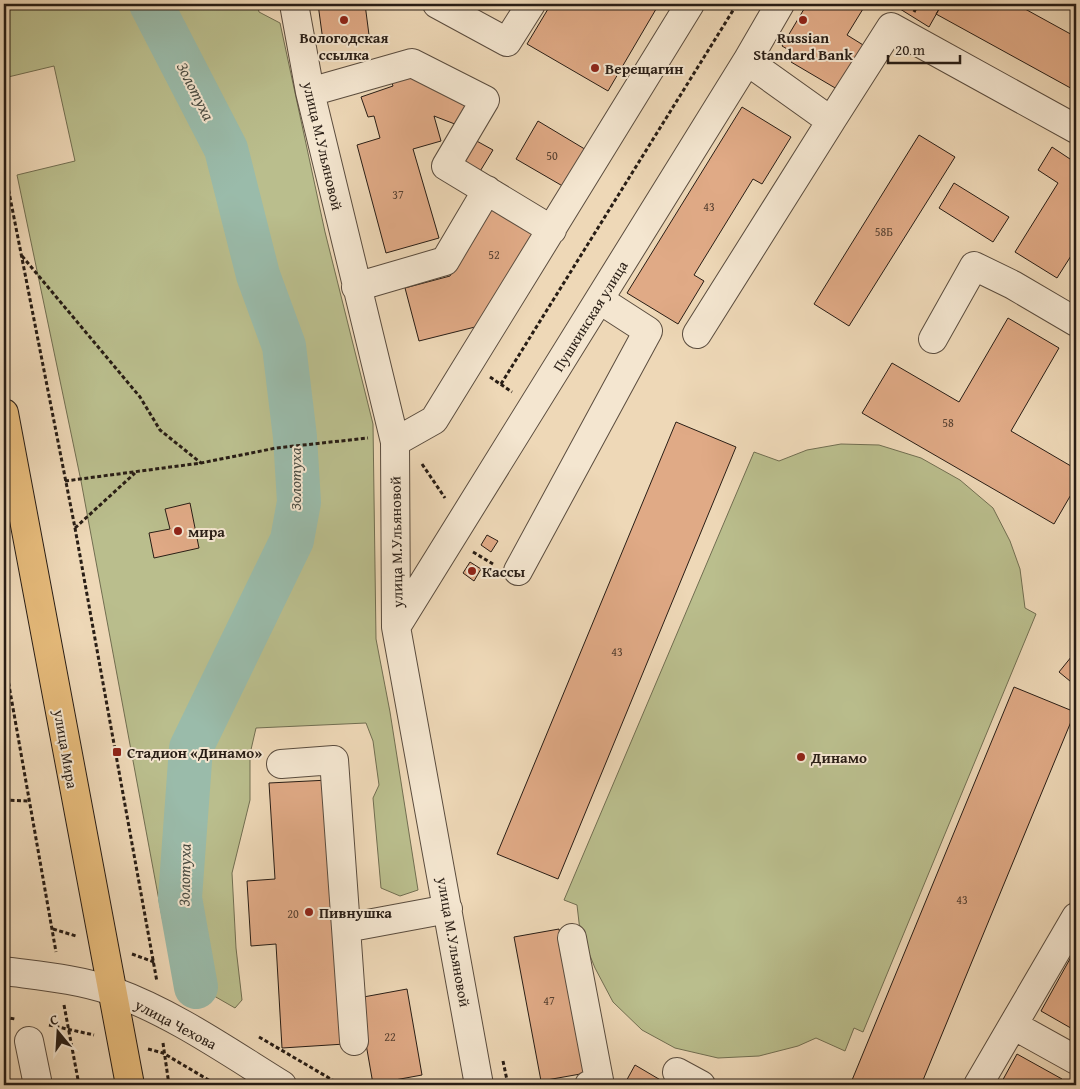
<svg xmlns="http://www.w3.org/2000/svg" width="1080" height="1089" viewBox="0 0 1080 1089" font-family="'Gentium Book Plus',serif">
  <rect width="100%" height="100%" fill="#eed8b7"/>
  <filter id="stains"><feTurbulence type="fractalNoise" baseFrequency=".004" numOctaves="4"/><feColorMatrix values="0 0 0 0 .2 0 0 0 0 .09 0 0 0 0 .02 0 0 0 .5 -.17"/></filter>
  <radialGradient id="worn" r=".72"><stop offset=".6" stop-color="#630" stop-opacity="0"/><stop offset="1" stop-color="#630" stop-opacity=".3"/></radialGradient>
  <path fill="#babe8d" stroke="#716e51" d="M 4,4 L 257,4 L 259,12 L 280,23 L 325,232 L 373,424 L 376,639 L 390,712 L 418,890 L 400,896 L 381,888 L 373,798 L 379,785 L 373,741 L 366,723 L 256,728 L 250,754 L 250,800 L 232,873 L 236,948 L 242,1000 L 235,1008 L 181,977 L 163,922 L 81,481 L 17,175 L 75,161 L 54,66 L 4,78 Z
    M 841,444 L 879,445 L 921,458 L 960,480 L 993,508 L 1010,541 L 1020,569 L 1025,608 L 1036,614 L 863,1032 L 854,1028 L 845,1051 L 816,1038 L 798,1046 L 759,1056 L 718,1058 L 675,1048 L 642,1030 L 613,1002 L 595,968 L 580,931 L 577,905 L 564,900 L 754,452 L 779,461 L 807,450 Z"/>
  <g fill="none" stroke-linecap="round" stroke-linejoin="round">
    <path stroke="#9abbaa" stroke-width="44" d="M 151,4 L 226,149 L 258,275 L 284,346 L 295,437 L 299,502 L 292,540 L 191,748 L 180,898 L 196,987"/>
  </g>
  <path fill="#e0aa86" stroke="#281d15" d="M 318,4 L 365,4 L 369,35 L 323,41 Z
    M 551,4 L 659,4 L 608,91 L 527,44 Z
    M 807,4 L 866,4 L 847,35 L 868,48 L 842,92 L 791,62 L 796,54 L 782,46 Z
    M 892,4 L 942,4 L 929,27 Z
    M 942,4 L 1016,4 L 1076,37 L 1076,91 L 936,14 Z
    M 415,70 L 473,101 L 460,126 L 434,116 L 441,141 L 413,149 L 439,238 L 386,253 L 357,145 L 380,138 L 374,116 L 368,117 L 361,97 L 393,86 L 390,77 Z
    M 742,107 L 791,137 L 762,184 L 753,179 L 694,275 L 704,281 L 678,324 L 627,293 Z
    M 538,121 L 588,151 L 566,188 L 516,159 Z
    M 919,135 L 955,157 L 849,326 L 814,304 Z
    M 473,139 L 493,150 L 479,173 L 459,161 Z
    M 1052,147 L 1076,163 L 1076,248 L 1057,278 L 1015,252 L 1058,183 L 1038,170 Z
    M 954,183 L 1009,217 L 993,242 L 939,208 Z
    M 491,203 L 540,232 L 479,326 L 419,341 L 405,288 L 450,276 Z
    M 1008,318 L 1059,348 L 1011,431 L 1076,469 L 1076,486 L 1054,524 L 862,413 L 892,363 L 959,402 Z
    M 676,422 L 736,447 L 558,879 L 497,854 Z
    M 190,503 L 199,548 L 154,558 L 149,533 L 170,529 L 165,509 Z
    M 487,535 L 498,541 L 491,552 L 481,545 Z
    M 470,562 L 481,569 L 474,581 L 463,573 Z
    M 1076,651 L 1076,686 L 1059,672 Z
    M 1014,687 L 1075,712 L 921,1085 L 850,1085 Z
    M 329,780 L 345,1044 L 282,1048 L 276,944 L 251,946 L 247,881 L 275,879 L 269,783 Z
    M 559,929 L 586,1073 L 541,1081 L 514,937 Z
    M 1076,948 L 1076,1031 L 1041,1011 Z
    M 407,989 L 422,1075 L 373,1084 L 358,998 Z
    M 1017,1054 L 1062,1079 L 1058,1085 L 1000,1085 Z
    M 635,1065 L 669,1085 L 624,1085 Z"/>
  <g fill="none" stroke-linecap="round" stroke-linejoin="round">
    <g stroke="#5a4c3e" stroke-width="30">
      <path id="minor" d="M 294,4 L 310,92 L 395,442 L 396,627 L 479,1085
        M 437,4 L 507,42 L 531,4
        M 310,92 L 412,63 L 485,100 L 446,166 L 552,230
        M 831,121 L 891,27 L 1076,129
        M 356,287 L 445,261 L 487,190
        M 697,334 L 831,121 L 747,61
        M 933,339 L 974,266 L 1013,285 L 1076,322
        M 395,442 L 434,420 L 690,4
        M 518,571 L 648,331 L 600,300
        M 396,627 L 747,61 L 780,4
        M 281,764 L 334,760 L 346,928 L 448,909
        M 346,928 L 354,1041
        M 572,938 L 599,1080 L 589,1085
        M 4,971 C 40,976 77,979 112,991 C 173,1013 227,1051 282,1085
        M 1013,1025 L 1076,1060
        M 29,1041 L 38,1085
        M 677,1072 L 701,1085
        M 978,1085 L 1076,917"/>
    </g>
    <g stroke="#281d15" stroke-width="30">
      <path id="major" d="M 4,413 L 130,1085"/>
    </g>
    <path stroke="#281d15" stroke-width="3" stroke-dasharray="4 2.5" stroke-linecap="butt" d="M 914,12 L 918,4
      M 6,177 L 75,528 L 157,982
      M 22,256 L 140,397 L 160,430 L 201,463
      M 490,377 L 512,392
      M 501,384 L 737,4
      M 422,464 L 445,498
      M 65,481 L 201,463 L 276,448 L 368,438
      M 75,528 L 135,473
      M 473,552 L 493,564
      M 4,657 L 56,952
      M 4,800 L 30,801
      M 53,929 L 76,936
      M 132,954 L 154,962
      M 64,1005 L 79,1085
      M 4,1017 L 15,1019
      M 49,1025 L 94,1035
      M 259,1037 L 341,1085
      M 163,1043 L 169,1085
      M 148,1049 L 163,1053 L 217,1085
      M 503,1061 L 508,1085"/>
    <use href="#minor" stroke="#f4e6d0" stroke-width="28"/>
    <use href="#major" stroke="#e7bc7c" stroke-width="28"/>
  </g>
  <g fill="#8f2418" stroke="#f4e6d0" stroke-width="2">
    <circle cx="344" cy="20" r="5"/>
    <circle cx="803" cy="20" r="5"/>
    <circle cx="595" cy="68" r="5"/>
    <circle cx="178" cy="531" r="5"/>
    <circle cx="472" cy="571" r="5"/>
    <rect x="112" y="747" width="10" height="10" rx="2.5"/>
    <circle cx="801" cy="757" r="5"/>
    <circle cx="309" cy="912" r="5"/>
  </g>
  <g text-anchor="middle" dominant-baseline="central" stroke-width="4" stroke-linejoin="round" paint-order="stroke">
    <g font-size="12" fill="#564031">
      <text x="552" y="155">50</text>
      <text x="398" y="194">37</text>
      <text x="709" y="206">43</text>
      <text x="884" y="231">58Б</text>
      <text x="494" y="254">52</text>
      <text x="948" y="422">58</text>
      <text x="617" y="651">43</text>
      <text x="962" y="899">43</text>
      <text x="293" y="913">20</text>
      <text x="549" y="1000">47</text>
      <text x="390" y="1036">22</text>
    </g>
    <g font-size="15" font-weight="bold" fill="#281d15" stroke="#f4e6d0" text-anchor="start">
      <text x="344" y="37" text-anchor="middle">Вологодская<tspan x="344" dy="17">ссылка</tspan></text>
      <text x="803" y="37" text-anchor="middle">Russian<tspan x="803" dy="17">Standard Bank</tspan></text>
      <text x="605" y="68">Верещагин</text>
      <text x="188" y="531">мира</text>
      <text x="482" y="571">Кассы</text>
      <text x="127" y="752">Стадион «Динамо»</text>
      <text x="811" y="757">Динамо</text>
      <text x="319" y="912">Пивнушка</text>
    </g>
    <g font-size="15" fill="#281d15" stroke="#f4e6d0">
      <text transform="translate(323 146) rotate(77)">улица М.Ульяновой</text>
      <text transform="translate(590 316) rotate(-58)">Пушкинская улица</text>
      <text transform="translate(396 542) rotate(-91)">улица М.Ульяновой</text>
      <text transform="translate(66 749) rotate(80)">улица Мира</text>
      <text transform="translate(454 942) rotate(80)">улица М.Ульяновой</text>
      <text transform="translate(176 1024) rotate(28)">улица Чехова</text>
    </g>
    <g font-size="16" font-style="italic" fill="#4a4c42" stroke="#f4e6d0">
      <text transform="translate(196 91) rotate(63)">Золотуха</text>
      <text transform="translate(295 479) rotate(-90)">Золотуха</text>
      <text transform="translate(184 875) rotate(-89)">Золотуха</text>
    </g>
  </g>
  <rect width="1080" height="1089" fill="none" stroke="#eed8b7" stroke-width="20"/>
  <rect x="5" y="5" width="1070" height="1079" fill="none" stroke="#281d15" stroke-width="2.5"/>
  <rect x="10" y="10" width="1060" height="1069" fill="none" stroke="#281d15"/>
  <g transform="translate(58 1032) rotate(342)" stroke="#f4e6d0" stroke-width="4" paint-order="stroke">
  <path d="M0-4L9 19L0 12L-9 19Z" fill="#281d15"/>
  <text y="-8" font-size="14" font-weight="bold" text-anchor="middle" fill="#281d15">С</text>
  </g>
  <path d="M888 55v8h72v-8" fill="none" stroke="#281d15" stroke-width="2.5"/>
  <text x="895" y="55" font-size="15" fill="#281d15" stroke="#f4e6d0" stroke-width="4" paint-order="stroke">20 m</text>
  <rect width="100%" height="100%" filter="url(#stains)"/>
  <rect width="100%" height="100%" fill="url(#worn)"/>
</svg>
